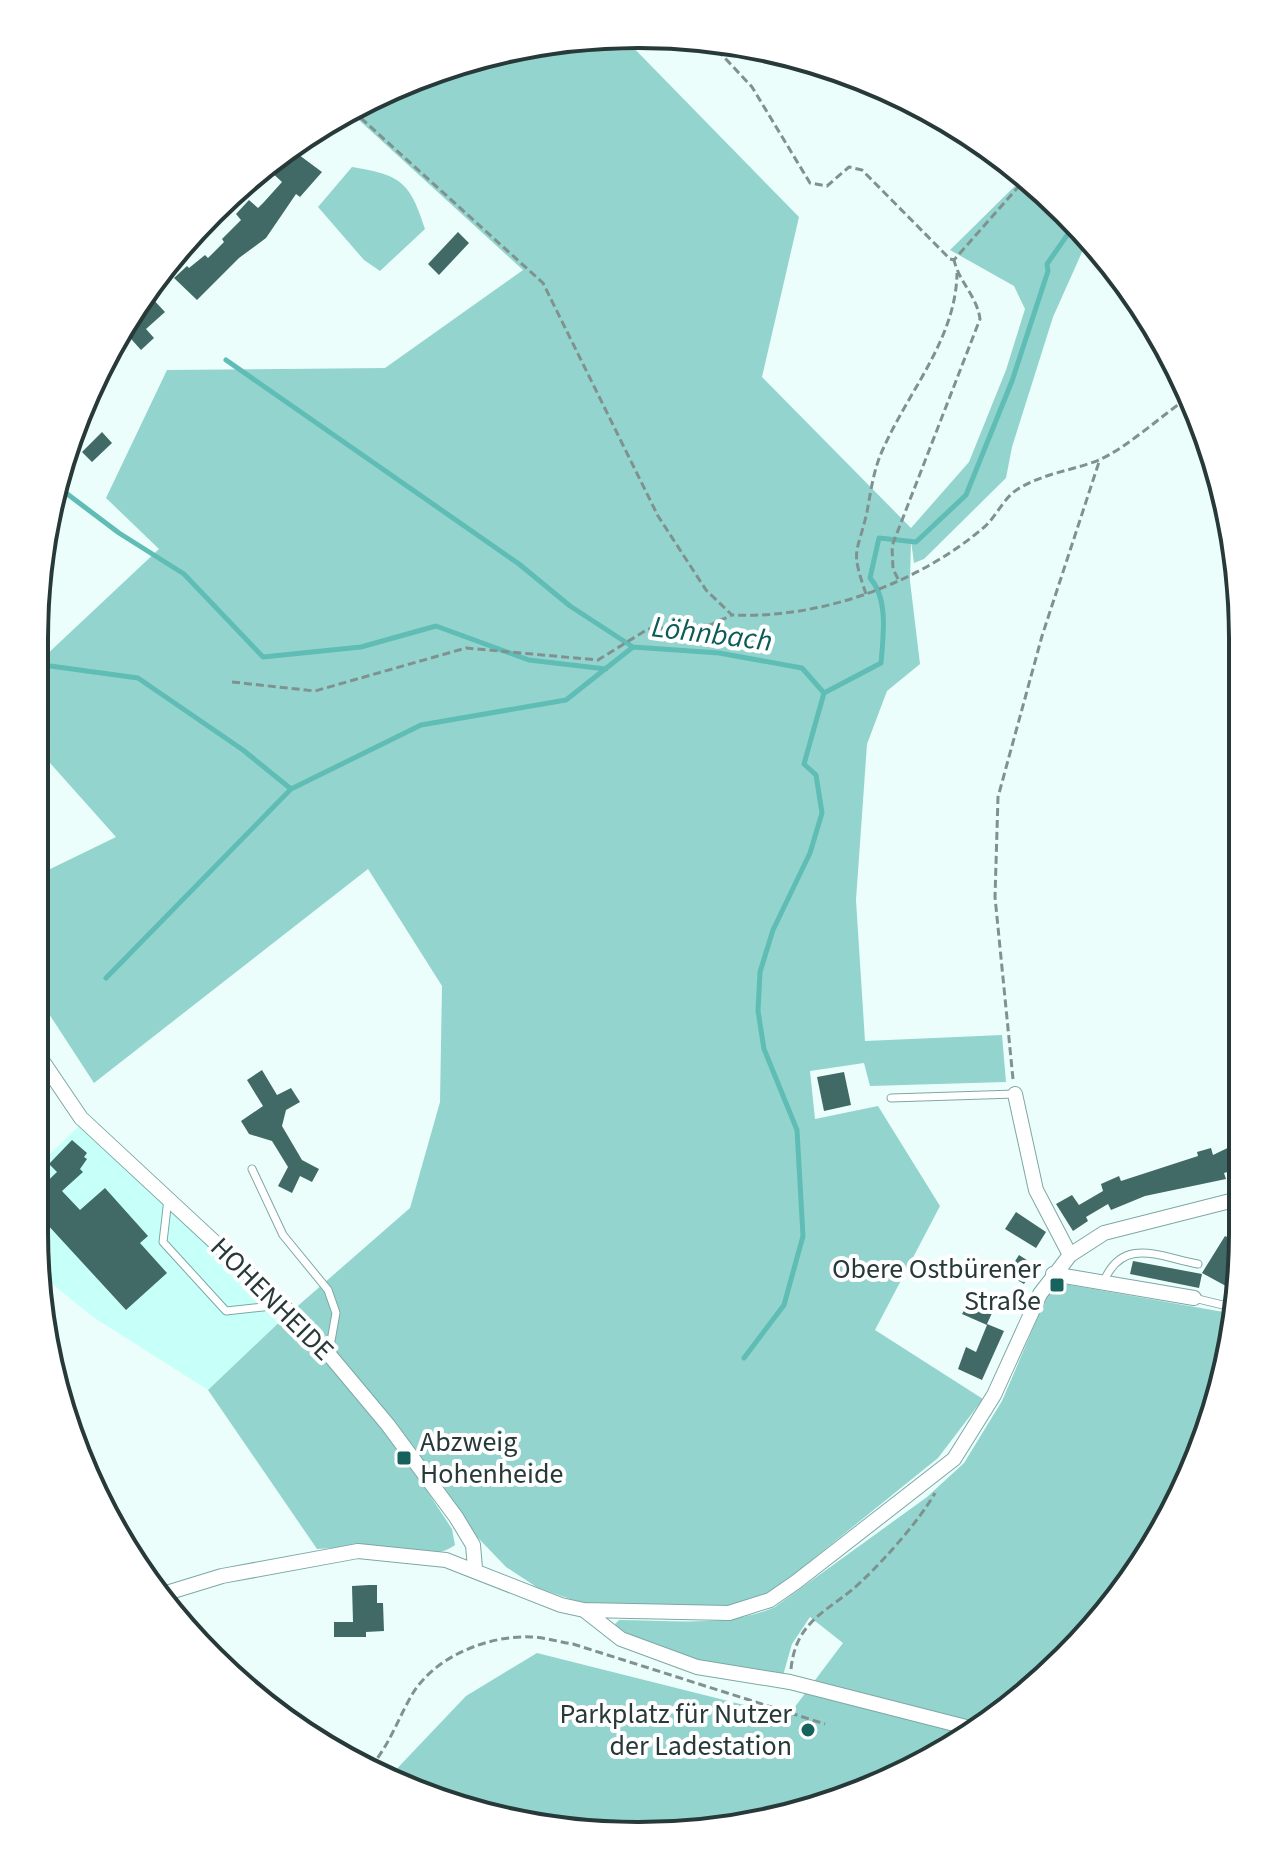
<svg xmlns="http://www.w3.org/2000/svg" width="1277" height="1870" viewBox="0 0 1277 1870" font-family="'Source Sans 3',sans-serif">
  <rect width="100%" height="100%" fill="#ecfefc"/>
  <path fill="#c7fff9" d="M 80,1125 L 289,1313 L 208,1390 L 93,1317 L 40,1274 L 34,1231 L 35,1188 L 50,1171 L 41,1163 Z"/>
  <path fill="#93d5ce" d="M 622,36 L 799,217 L 762,377 L 911,528 L 969,462 L 1006,370 L 1025,309 L 1014,286 L 950,250 L 1024,177 L 1066,211 L 1087,241 L 1053,317 L 1012,447 L 1006,478 L 924,559 L 914,563 L 911,541 L 910,581 L 920,664 L 887,691 L 867,744 L 856,900 L 865,1041 L 1002,1035 L 1006,1082 L 870,1086 L 864,1063 L 810,1071 L 815,1119 L 878,1106 L 940,1206 L 875,1330 L 983,1399 L 938,1458 L 772,1592 L 747,1603 L 724,1606 L 585,1604 L 538,1588 L 506,1567 L 458,1517 L 292,1311 L 410,1208 L 440,1102 L 442,986 L 368,869 L 94,1083 L 38,997 L 40,874 L 116,837 L 42,754 L 43,658 L 159,549 L 106,498 L 167,370 L 385,368 L 523,270 L 349,111 L 408,80 L 521,46 Z
    M 352,167 C 400,175 410,181 425,229 L 380,271 L 364,260 L 318,207 Z
    M 1053,1282 L 1235,1314 L 1231,1350 L 1197,1463 L 1141,1568 L 1066,1659 L 906,1773 L 756,1824 L 560,1831 L 407,1790 L 388,1778 L 466,1696 L 537,1653 L 788,1716 L 843,1643 L 810,1617 L 792,1644 L 782,1679 C 752,1673 628,1649 615,1624 L 619,1620 C 671,1620 727,1628 775,1607 L 927,1497 L 964,1463 L 1002,1401 Z
    M 289,1313 L 384,1425 L 452,1529 L 455,1545 C 434,1561 405,1548 381,1547 C 360,1546 338,1548 317,1549 L 208,1390 Z"/>
  <g fill="none" stroke-linecap="round" stroke-linejoin="round">
    <path stroke="#60bdb5" stroke-width="5" d="M 226,360 L 519,564 L 570,606 L 633,647
      M 58,487 L 119,533 L 184,574 L 263,657 L 361,647 L 436,626 L 529,660 L 606,669
      M 43,665 L 138,678 L 243,750 L 291,789
      M 106,978 L 291,789 L 421,725 L 566,700 L 633,647 L 719,653 L 802,668 L 824,693 L 881,663 C 883,637 889,599 870,578 L 879,538 L 916,542 L 966,495 L 1012,381 L 1048,271 L 1047,264 L 1075,224
      M 744,1358 L 784,1305 L 803,1236 L 797,1130 L 764,1049 L 758,1011 L 760,972 L 773,930 L 810,853 L 822,813 L 816,775 L 804,764 L 824,693"/>
  </g>
  <path fill="#416a66" d="M 291,149 L 322,172 L 300,197 L 296,194 L 266,238 L 239,258 L 197,300 L 174,278 L 187,266 L 189,268 L 205,255 L 208,258 L 224,242 L 222,239 L 241,220 L 236,214 L 249,200 L 258,208 L 264,202 L 282,182 L 269,170 Z
    M 458,232 L 469,243 L 439,275 L 428,264 Z
    M 150,296 L 165,312 L 146,329 L 154,338 L 141,350 L 124,331 L 128,327 L 125,323 Z
    M 102,432 L 112,443 L 92,462 L 82,452 Z
    M 262,1070 L 277,1095 L 291,1088 L 300,1102 L 286,1110 L 282,1126 L 302,1160 L 319,1169 L 312,1182 L 300,1176 L 292,1193 L 278,1186 L 288,1167 L 272,1141 L 249,1134 L 241,1121 L 263,1106 L 247,1080 Z
    M 844,1072 L 851,1105 L 824,1111 L 817,1077 Z
    M 72,1140 L 87,1153 L 84,1157 L 87,1159 L 80,1169 L 83,1172 L 62,1191 L 80,1210 L 105,1188 L 148,1236 L 140,1243 L 167,1273 L 126,1310 L 34,1210 L 35,1193 L 57,1172 L 49,1164 Z
    M 1242,1141 L 1242,1168 L 1224,1173 L 1226,1179 L 1145,1196 L 1111,1210 L 1108,1204 L 1086,1217 L 1088,1221 L 1073,1231 L 1056,1204 L 1072,1195 L 1079,1205 L 1103,1191 L 1101,1184 L 1119,1176 L 1121,1181 L 1198,1156 L 1197,1152 L 1211,1148 L 1213,1155 Z
    M 1016,1212 L 1046,1232 L 1036,1248 L 1005,1229 Z
    M 1225,1236 L 1242,1245 L 1237,1292 L 1202,1273 Z
    M 1019,1255 L 1036,1266 L 1024,1284 L 1007,1274 Z
    M 1133,1261 L 1202,1274 L 1199,1288 L 1130,1274 Z
    M 975,1293 L 997,1302 L 987,1324 L 1004,1331 L 982,1380 L 958,1369 L 966,1347 L 976,1352 L 987,1325 L 962,1314 Z
    M 369,1585 L 377,1585 L 377,1603 L 383,1603 L 384,1631 L 366,1632 L 366,1637 L 334,1637 L 334,1622 L 353,1622 L 352,1586 Z"/>
  <g fill="none" stroke-linecap="round" stroke-linejoin="round">
    <g stroke="#7da8a4" stroke-width="9">
      <path id="lane" d="M 891,1098 L 1015,1094
        M 252,1169 L 283,1235 L 328,1290 L 336,1313 L 329,1352
        M 168,1199 L 163,1242 L 226,1311 L 281,1305
        M 1104,1281 C 1123,1236 1160,1257 1198,1264
        M 1194,1298 L 1235,1308"/>
    </g>
    <g stroke="#7da8a4" stroke-width="16">
      <path id="street" d="M 207,217 L 218,205
        M 37,1053 L 81,1118 L 306,1327 L 388,1425 L 456,1517 L 473,1545 L 475,1568
        M 1015,1094 L 1036,1190 L 1070,1255
        M 1053,1274 L 1194,1298
        M 160,1595 L 222,1576 L 358,1551 L 446,1560 L 561,1605 L 584,1610 L 729,1613 L 770,1600 L 796,1582 L 954,1459 L 994,1395 L 1040,1294 L 1070,1255 L 1104,1233 L 1242,1198
        M 584,1610 L 621,1639 L 697,1667 L 790,1682 L 970,1728"/>
    </g>
    <path stroke="#809290" stroke-width="3" stroke-dasharray="8 4" stroke-linecap="butt" d="M 709,41 L 752,87 L 810,183 L 827,186 L 849,167 L 862,170 L 950,259 L 954,260 L 1026,178
      M 352,110 L 543,283 L 658,516 L 706,590 L 732,615 C 819,619 915,585 982,529 C 996,518 1003,498 1018,489 C 1044,473 1071,471 1099,460 C 1128,447 1162,415 1189,397
      M 898,579 L 893,569 L 892,546 L 980,319 C 977,296 959,282 954,260
      M 866,594 C 850,547 857,556 867,512 C 871,490 874,467 884,447 C 910,389 956,338 957,273
      M 232,682 L 315,691 L 466,648 L 598,660 L 648,629 L 710,625 L 732,615
      M 1013,1079 L 995,897 L 998,797 L 1042,636 L 1100,459
      M 791,1669 C 796,1618 831,1611 863,1580 C 885,1559 919,1521 935,1493
      M 370,1767 C 389,1747 399,1716 413,1693 C 436,1656 489,1635 531,1637 C 544,1637 559,1642 573,1644 L 825,1724"/>
    <use href="#lane" stroke="#fff" stroke-width="7"/>
    <use href="#street" stroke="#fff" stroke-width="14"/>
  </g>
  <g fill="#16635e" stroke="#fff" stroke-width="3">
    <rect x="1049" y="1277" width="16" height="16" rx="4"/>
    <rect x="396" y="1450" width="16" height="16" rx="4"/>
    <circle cx="808" cy="1730" r="8"/>
  </g>
  <g text-anchor="middle" dominant-baseline="central" stroke-width="8" stroke-linejoin="round" paint-order="stroke">
    <g font-size="28" fill="#273938" stroke="#fff" text-anchor="end">
      <text x="1041" y="1269">Obere Ostbürener<tspan x="1041" dy="32">Straße</tspan></text>
      <text x="420" y="1442" text-anchor="start">Abzweig<tspan x="420" dy="32">Hohenheide</tspan></text>
      <text x="792" y="1714">Parkplatz für Nutzer<tspan x="792" dy="32">der Ladestation</tspan></text>
    </g>
    <g font-size="28" fill="#273938" stroke="#fff">
      <text transform="translate(272 1299) rotate(45)">HOHENHEIDE</text>
    </g>
    <g font-size="30" font-style="italic" fill="#0c5d58" stroke="#fff">
      <text transform="translate(712 634) rotate(7)">Löhnbach</text>
    </g>
  </g>
  <path d="M0 0H1277V1870H0ZM638 48H639A590 590 0 0 1 1229 638V1232A590 590 0 0 1 639 1822H638A590 590 0 0 1 48 1232V638A590 590 0 0 1 638 48Z" fill="#fff" fill-rule="evenodd"/>
  <path fill="none" stroke="#273938" stroke-width="4" d="M638 48H639A590 590 0 0 1 1229 638V1232A590 590 0 0 1 639 1822H638A590 590 0 0 1 48 1232V638A590 590 0 0 1 638 48Z"/>
</svg>
